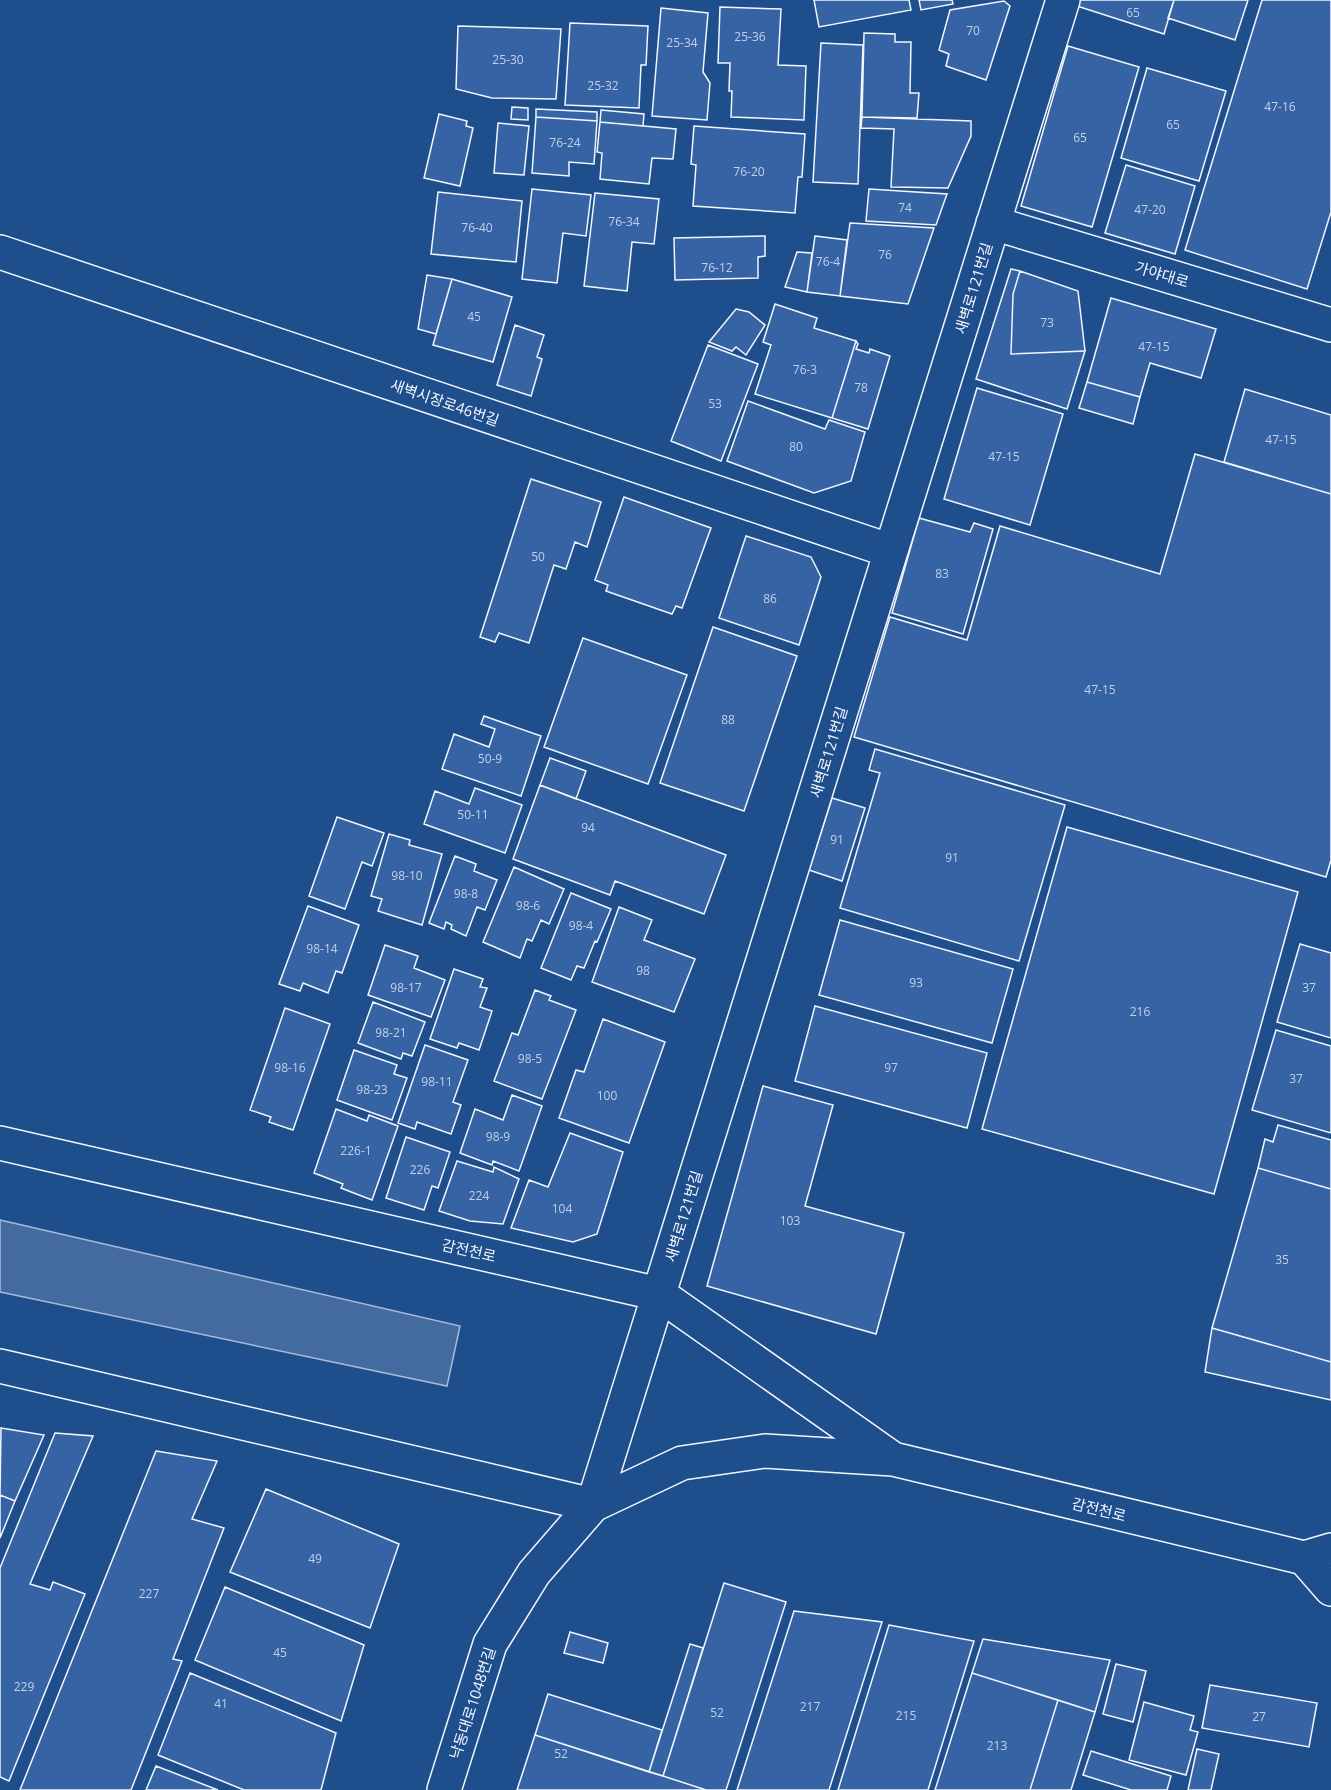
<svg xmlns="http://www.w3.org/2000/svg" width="1331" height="1790" viewBox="0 0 1331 1790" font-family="'Open Sans','Noto Sans KR',sans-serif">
  <rect width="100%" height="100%" fill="#1f4e8c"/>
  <path fill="#446ba0" stroke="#a8bbd7" stroke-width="1.5" d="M 0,1220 L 460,1326 L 447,1386 L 0,1292 Z"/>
  <path fill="#3563a3" stroke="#f2f6ff" stroke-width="1.5" d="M 814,0 L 909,0 L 911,10 L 819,27 Z
    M 919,0 L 952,0 L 953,4 L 921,10 Z
    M 1079,0 L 1174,0 L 1164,34 L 1077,6 Z
    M 1174,0 L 1248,0 L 1235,40 L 1168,18 Z
    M 1262,0 L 1331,0 L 1331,212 L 1307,289 L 1185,250 Z
    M 1004,1 L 1010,6 L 986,80 L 946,66 L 949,54 L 939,50 L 950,10 Z
    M 720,7 L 781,9 L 778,65 L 806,66 L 804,120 L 731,117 L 732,91 L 729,91 L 730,63 L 718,63 Z
    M 661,8 L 708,13 L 703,72 L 710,83 L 707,120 L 652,116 Z
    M 570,23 L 648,26 L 646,65 L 641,65 L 639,108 L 565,105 Z
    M 458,26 L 561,29 L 556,99 L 492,98 L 456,89 Z
    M 864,33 L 895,34 L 895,42 L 911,42 L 910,93 L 919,93 L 917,118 L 862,117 Z
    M 821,43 L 863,45 L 858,184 L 813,182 Z
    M 1068,46 L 1139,67 L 1092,227 L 1021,206 Z
    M 1147,68 L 1226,91 L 1199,181 L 1121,158 Z
    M 512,107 L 528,108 L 528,120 L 511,119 Z
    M 536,109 L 597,112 L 597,121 L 536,117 Z
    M 601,110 L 644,114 L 643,126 L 600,122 Z
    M 439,114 L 467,121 L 466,126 L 473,128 L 460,186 L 424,178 Z
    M 536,117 L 597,121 L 594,164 L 569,162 L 569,176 L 532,173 Z
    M 862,117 L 971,121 L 971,136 L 948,188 L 891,187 L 894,129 L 861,128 Z
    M 600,122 L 676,129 L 673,159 L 652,158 L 649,184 L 600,179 L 602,153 L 597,152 Z
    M 498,123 L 529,126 L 524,175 L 494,173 Z
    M 694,126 L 805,134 L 802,177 L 798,177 L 795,213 L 693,206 L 696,165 L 691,164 Z
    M 1126,165 L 1195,186 L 1175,254 L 1105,233 Z
    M 532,189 L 591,195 L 586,236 L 563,233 L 557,283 L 522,279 Z
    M 869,189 L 947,194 L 936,225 L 866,221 Z
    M 438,192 L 522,201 L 516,262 L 431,254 Z
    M 595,193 L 659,199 L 654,244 L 632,242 L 627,291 L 584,286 Z
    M 850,223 L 934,228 L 908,304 L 840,296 Z
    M 765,236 L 765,256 L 758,257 L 758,278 L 675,280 L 674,238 Z
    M 815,236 L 847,240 L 840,296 L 807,292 Z
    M 797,252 L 812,253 L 807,292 L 785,287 Z
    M 1011,269 L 1020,271 L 1013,294 L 1011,354 L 1085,351 L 1067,409 L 976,379 Z
    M 1020,271 L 1078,291 L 1085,351 L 1011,354 L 1013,294 Z
    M 427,275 L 452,279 L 436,334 L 418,329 Z
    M 452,279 L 512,297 L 493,362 L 433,345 Z
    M 1111,298 L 1216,329 L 1201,378 L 1150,363 L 1140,397 L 1087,382 Z
    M 775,304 L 817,318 L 814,328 L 856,341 L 832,418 L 755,394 L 771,345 L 763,342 Z
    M 736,309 L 749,312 L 765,325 L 746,355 L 736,347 L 732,351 L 709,342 Z
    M 515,325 L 544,335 L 537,357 L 542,359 L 531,396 L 497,385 Z
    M 856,341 L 858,344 L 856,349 L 869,353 L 870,349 L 890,356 L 868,429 L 832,418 Z
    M 708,345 L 758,364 L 721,461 L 671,441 Z
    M 1087,382 L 1140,397 L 1133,424 L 1079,408 Z
    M 977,388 L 1063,414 L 1030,525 L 944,499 Z
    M 1245,389 L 1331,415 L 1331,494 L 1224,462 Z
    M 748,401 L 825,429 L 829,420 L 865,432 L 851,481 L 814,493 L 727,461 Z
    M 1195,454 L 1331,494 L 1331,860 L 1326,877 L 854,737 L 890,617 L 967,640 L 1000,526 L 1160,574 Z
    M 531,479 L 601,502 L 587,547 L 575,542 L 566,569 L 554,565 L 529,643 L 499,633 L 495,642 L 480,637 Z
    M 624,497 L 711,528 L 682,608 L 676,606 L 672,614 L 606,591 L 608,585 L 595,580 Z
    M 919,518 L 970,532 L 974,523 L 993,529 L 963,634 L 892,613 Z
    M 746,536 L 811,557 L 821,577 L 799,645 L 719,618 Z
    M 713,627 L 797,656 L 744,811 L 660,783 Z
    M 583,638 L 687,675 L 648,784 L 544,747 Z
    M 484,716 L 541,736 L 521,796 L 442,769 L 454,734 L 489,747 L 495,729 L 481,724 Z
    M 875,749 L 1065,805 L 1019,961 L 840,908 L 880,773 L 869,770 Z
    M 550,758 L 586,771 L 576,799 L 540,785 Z
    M 540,785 L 726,855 L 704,914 L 615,881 L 610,895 L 513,859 Z
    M 475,788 L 522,805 L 505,853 L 424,824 L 435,791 L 469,804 Z
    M 832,798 L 865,808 L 842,881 L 809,870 Z
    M 337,817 L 384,833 L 372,866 L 362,862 L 345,909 L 309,896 Z
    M 1067,827 L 1298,892 L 1214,1194 L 982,1129 Z
    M 389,834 L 410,840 L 409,845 L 442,854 L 422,925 L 378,911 L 382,899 L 371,896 Z
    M 455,856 L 476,864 L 474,871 L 497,880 L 485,910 L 477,907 L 466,936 L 451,929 L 452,925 L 446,922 L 444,929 L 429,923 Z
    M 514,867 L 564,889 L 549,924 L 541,920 L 532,941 L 527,939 L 520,958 L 483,942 Z
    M 571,893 L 611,909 L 597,942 L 595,941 L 584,968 L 577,966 L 571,980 L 541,968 Z
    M 308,906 L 359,925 L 342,973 L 336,971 L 328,993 L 303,983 L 300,991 L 279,984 Z
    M 619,907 L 652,920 L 644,940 L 695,959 L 674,1012 L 592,982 Z
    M 840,920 L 1013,969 L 992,1043 L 819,995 Z
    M 1300,944 L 1331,953 L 1331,1038 L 1277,1022 Z
    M 385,945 L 418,956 L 414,968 L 445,980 L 431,1017 L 368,995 Z
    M 454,969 L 483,979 L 480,987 L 487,988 L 480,1007 L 492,1011 L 479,1050 L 459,1043 L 457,1048 L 430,1039 Z
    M 535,990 L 551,996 L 549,1000 L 576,1010 L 542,1099 L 494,1081 L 512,1033 L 518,1035 Z
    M 373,1002 L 425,1022 L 412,1056 L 403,1053 L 401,1059 L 358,1043 Z
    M 815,1006 L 987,1053 L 967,1128 L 795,1081 Z
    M 285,1008 L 330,1024 L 293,1130 L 269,1122 L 271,1117 L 250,1110 Z
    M 603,1019 L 665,1042 L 629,1143 L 559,1118 L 576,1070 L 584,1072 Z
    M 1276,1030 L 1331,1046 L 1331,1133 L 1252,1110 Z
    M 425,1045 L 468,1060 L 453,1102 L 461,1105 L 451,1134 L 417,1122 L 415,1129 L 398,1123 Z
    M 354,1050 L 397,1065 L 394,1074 L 407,1078 L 392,1120 L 337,1100 Z
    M 763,1086 L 833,1105 L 805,1206 L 904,1233 L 876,1334 L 707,1286 Z
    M 512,1095 L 542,1106 L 519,1171 L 493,1161 L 492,1165 L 460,1153 L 475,1109 L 503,1120 Z
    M 336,1109 L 367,1121 L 369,1115 L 398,1126 L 372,1200 L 341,1188 L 343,1184 L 314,1173 Z
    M 1278,1125 L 1331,1140 L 1331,1189 L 1258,1168 L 1265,1139 L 1273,1142 Z
    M 570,1133 L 623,1152 L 597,1234 L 573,1242 L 511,1228 L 529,1180 L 548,1187 Z
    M 406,1137 L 450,1152 L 438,1188 L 432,1186 L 424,1210 L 386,1198 Z
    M 457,1161 L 493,1172 L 494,1167 L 519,1179 L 503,1224 L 470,1221 L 439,1211 Z
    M 1258,1168 L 1331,1189 L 1331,1362 L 1212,1328 Z
    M 1212,1328 L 1331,1362 L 1331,1400 L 1205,1372 Z
    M 1,1428 L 44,1435 L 15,1501 L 0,1495 Z
    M 55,1433 L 93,1436 L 30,1584 L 50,1590 L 53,1582 L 85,1594 L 9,1781 L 0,1777 L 0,1568 Z
    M 156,1451 L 217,1461 L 192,1519 L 224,1528 L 173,1659 L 182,1661 L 131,1790 L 20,1790 Z
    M 266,1489 L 399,1544 L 370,1628 L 230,1572 Z
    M 0,1495 L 15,1501 L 0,1538 Z
    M 724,1583 L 786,1602 L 726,1790 L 706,1790 L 663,1776 Z
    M 225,1587 L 364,1645 L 341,1721 L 195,1660 Z
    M 794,1611 L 882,1622 L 829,1790 L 737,1790 Z
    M 889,1625 L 974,1641 L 928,1790 L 838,1790 Z
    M 570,1632 L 608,1643 L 603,1663 L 564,1653 Z
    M 983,1639 L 1110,1660 L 1095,1712 L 972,1673 Z
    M 690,1644 L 703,1648 L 663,1776 L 649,1772 Z
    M 1116,1664 L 1146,1671 L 1133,1722 L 1103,1714 Z
    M 190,1673 L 336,1733 L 321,1790 L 244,1790 L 158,1755 Z
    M 972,1673 L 1058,1700 L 1030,1790 L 935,1790 Z
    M 1210,1685 L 1317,1703 L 1309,1747 L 1202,1728 Z
    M 548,1694 L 662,1730 L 649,1772 L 535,1735 Z
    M 1058,1700 L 1095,1712 L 1071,1790 L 1030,1790 Z
    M 1144,1702 L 1194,1716 L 1190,1730 L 1198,1732 L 1186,1775 L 1129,1760 Z
    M 535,1735 L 663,1776 L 706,1790 L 517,1790 Z
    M 1197,1749 L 1219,1754 L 1211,1790 L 1188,1790 Z
    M 1091,1751 L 1171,1776 L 1167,1790 L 1131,1790 L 1083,1775 Z
    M 156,1766 L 218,1790 L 146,1790 Z"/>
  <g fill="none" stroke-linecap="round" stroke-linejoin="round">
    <g stroke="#f2f6ff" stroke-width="36">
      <path id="minor" d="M 993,223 L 1331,325
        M 0,252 L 891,551
        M 0,1143 L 659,1294 L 893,1459
        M 0,1366 L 593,1505 L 682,1463 L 765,1451 L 893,1459 L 1304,1558
        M 444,1790 L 490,1644 L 534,1573 L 593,1505 L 1063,0"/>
    </g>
    <g stroke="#f2f6ff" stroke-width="36">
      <path id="major" d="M 1331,1550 L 1304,1558 L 1331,1589"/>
    </g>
    <use href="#minor" stroke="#1f4e8c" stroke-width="33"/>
    <use href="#major" stroke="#1f4e8c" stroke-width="33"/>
  </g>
  <g text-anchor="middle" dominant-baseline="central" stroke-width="4.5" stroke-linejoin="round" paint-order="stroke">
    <g font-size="12" fill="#c3d1e8">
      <text x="1133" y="12">65</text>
      <text x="973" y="30">70</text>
      <text x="750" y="36">25-36</text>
      <text x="682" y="42">25-34</text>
      <text x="508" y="59">25-30</text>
      <text x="603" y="85">25-32</text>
      <text x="1280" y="106">47-16</text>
      <text x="1173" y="124">65</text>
      <text x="1080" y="137">65</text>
      <text x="565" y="142">76-24</text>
      <text x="749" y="171">76-20</text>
      <text x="905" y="207">74</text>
      <text x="1150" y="209">47-20</text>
      <text x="624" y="221">76-34</text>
      <text x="477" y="227">76-40</text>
      <text x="885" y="254">76</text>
      <text x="828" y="261">76-4</text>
      <text x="717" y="267">76-12</text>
      <text x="474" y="316">45</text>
      <text x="1047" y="322">73</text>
      <text x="1154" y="346">47-15</text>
      <text x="805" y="369">76-3</text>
      <text x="861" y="387">78</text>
      <text x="715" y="403">53</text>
      <text x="1281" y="439">47-15</text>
      <text x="796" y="446">80</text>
      <text x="1004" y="456">47-15</text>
      <text x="538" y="556">50</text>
      <text x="942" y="573">83</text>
      <text x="770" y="598">86</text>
      <text x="1100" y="689">47-15</text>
      <text x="728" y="719">88</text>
      <text x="490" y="758">50-9</text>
      <text x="473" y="814">50-11</text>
      <text x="588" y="827">94</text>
      <text x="837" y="839">91</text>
      <text x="952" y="857">91</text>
      <text x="407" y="875">98-10</text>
      <text x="466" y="893">98-8</text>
      <text x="528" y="905">98-6</text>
      <text x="581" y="925">98-4</text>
      <text x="322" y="948">98-14</text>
      <text x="643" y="970">98</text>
      <text x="916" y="982">93</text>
      <text x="406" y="987">98-17</text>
      <text x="1309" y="987">37</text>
      <text x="1140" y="1011">216</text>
      <text x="391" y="1032">98-21</text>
      <text x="530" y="1058">98-5</text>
      <text x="290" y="1067">98-16</text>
      <text x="891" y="1067">97</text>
      <text x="1296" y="1078">37</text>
      <text x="437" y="1081">98-11</text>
      <text x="372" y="1089">98-23</text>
      <text x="607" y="1095">100</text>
      <text x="498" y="1136">98-9</text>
      <text x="356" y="1150">226-1</text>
      <text x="420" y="1169">226</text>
      <text x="479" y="1195">224</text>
      <text x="562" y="1208">104</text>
      <text x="790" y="1220">103</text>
      <text x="1282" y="1259">35</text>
      <text x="315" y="1558">49</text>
      <text x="149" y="1593">227</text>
      <text x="280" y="1652">45</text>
      <text x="24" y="1686">229</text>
      <text x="221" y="1703">41</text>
      <text x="810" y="1706">217</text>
      <text x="717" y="1712">52</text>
      <text x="906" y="1715">215</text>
      <text x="1259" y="1716">27</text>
      <text x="997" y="1745">213</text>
      <text x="561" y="1753">52</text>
    </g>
    <g font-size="15" fill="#f2f6ff" stroke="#1f4e8c">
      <text transform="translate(1162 274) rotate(17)">가야대로</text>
      <text transform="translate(973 288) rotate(-73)">새벽로121번길</text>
      <text transform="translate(445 402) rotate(19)">새벽시장로46번길</text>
      <text transform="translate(828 752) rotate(-73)">새벽로121번길</text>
      <text transform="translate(683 1216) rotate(-73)">새벽로121번길</text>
      <text transform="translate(469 1250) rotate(13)">감전천로</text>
      <text transform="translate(1099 1509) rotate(14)">감전천로</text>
      <text transform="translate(472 1703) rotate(-72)">낙동대로1048번길</text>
    </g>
  </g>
</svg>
